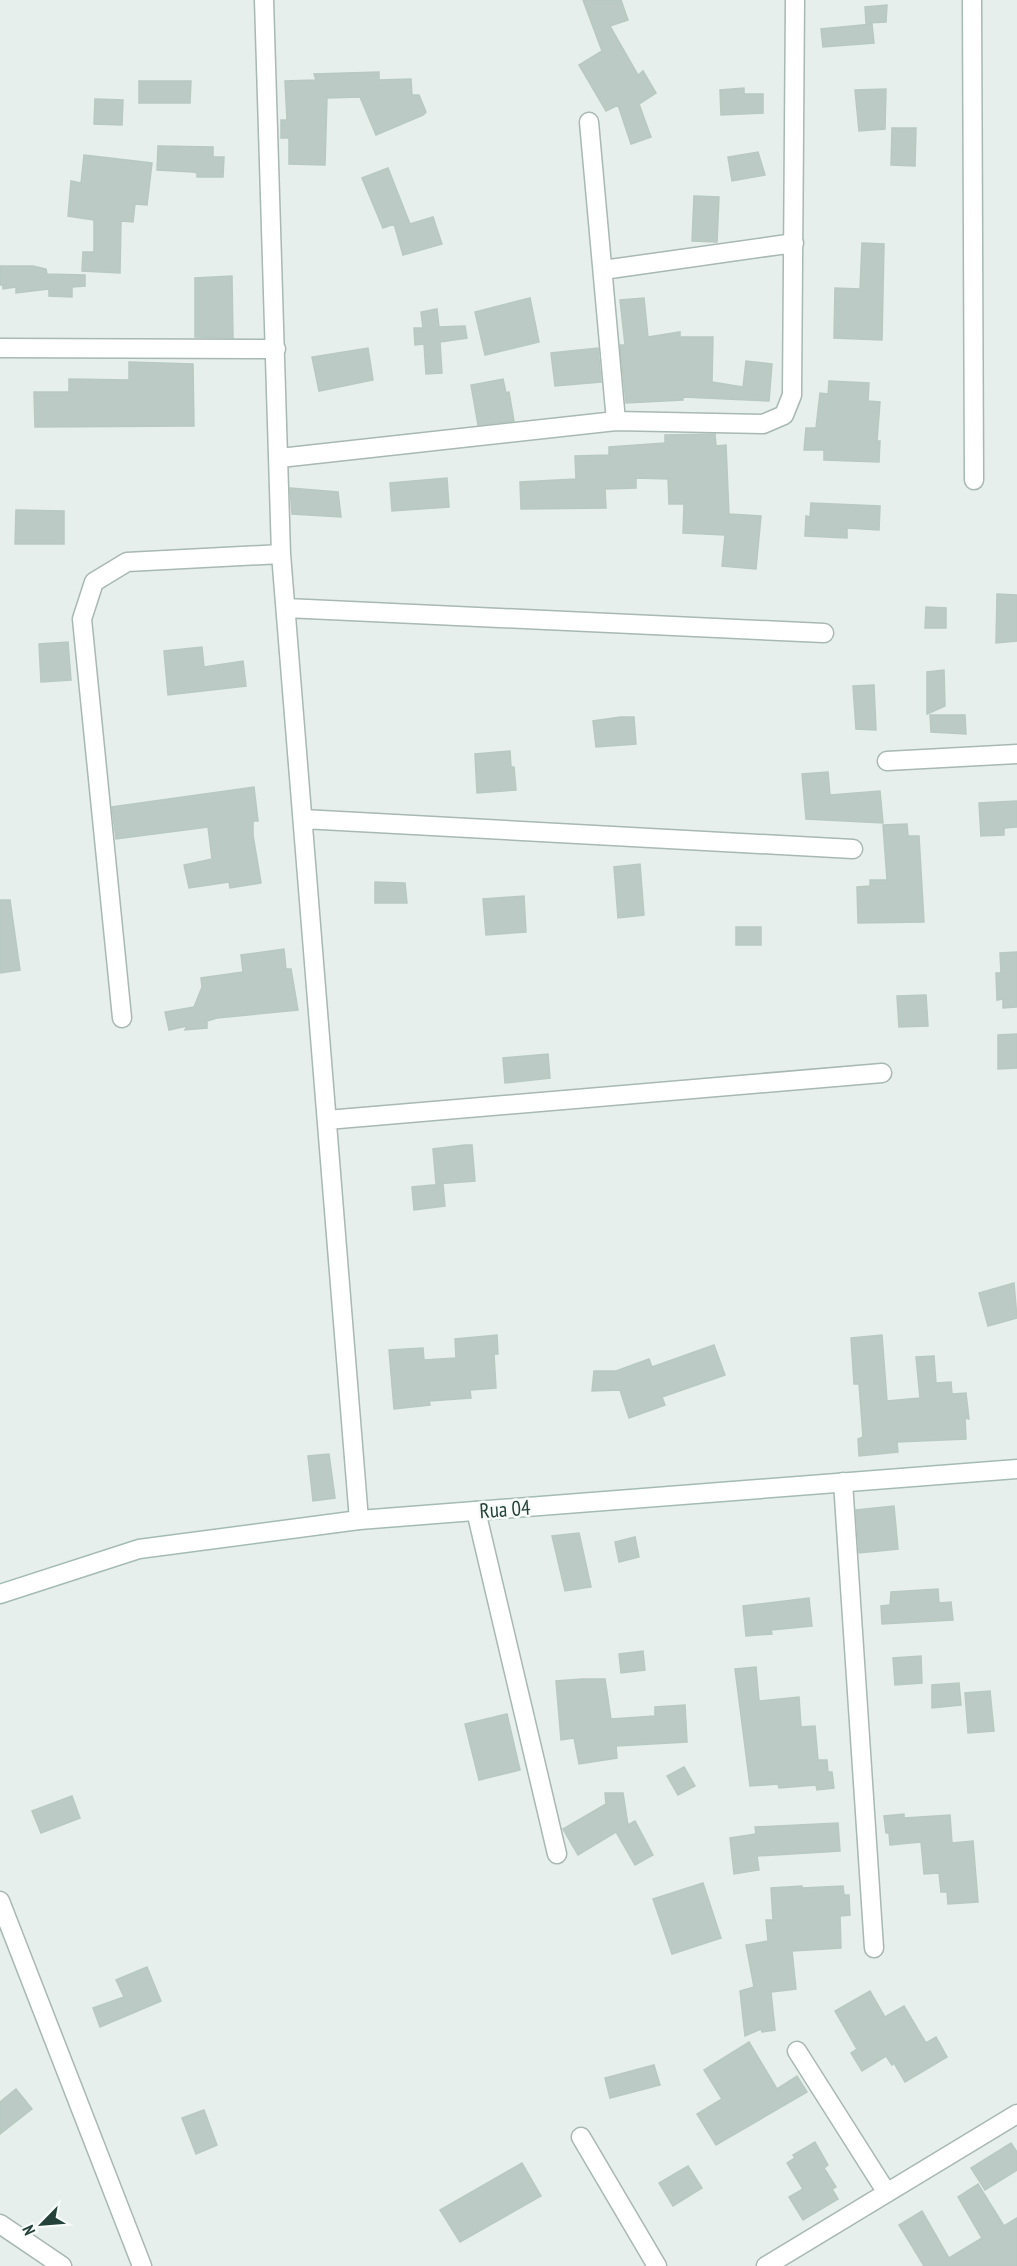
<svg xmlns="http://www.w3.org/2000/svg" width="1017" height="2266" viewBox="0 0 1017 2266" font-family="'PT Sans Narrow',sans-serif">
  <rect width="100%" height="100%" fill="#e6efeb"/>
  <path fill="#bbcac4" stroke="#b8c9c2" stroke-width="1.5" d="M 583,0 L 621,0 L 628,20 L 610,26 L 638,75 L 643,71 L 656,93 L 639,104 L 651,137 L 631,144 L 618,105 L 606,111 L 579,65 L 602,51 Z
    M 887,5 L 886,22 L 866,23 L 865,7 Z
    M 872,24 L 874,43 L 823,47 L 821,29 Z
    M 379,72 L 379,80 L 411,79 L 412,95 L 419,95 L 426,112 L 423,115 L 376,135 L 360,97 L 327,98 L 325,165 L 289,164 L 289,138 L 281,138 L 281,120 L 287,120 L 285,81 L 316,80 L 314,74 Z
    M 139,81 L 191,81 L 190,103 L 139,103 Z
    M 744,88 L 744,94 L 763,94 L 763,113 L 721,115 L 720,90 Z
    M 886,89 L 885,129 L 859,131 L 855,90 Z
    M 95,99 L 123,100 L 122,125 L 94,124 Z
    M 892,128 L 916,128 L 915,166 L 891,165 Z
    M 158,146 L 213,147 L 213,157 L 224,157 L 223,177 L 197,177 L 197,173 L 193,172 L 157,170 Z
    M 758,152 L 765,175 L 732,181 L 728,157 Z
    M 84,155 L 152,163 L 147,205 L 135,204 L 133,222 L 121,221 L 120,273 L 82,271 L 83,252 L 94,252 L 94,220 L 68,216 L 71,181 L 81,183 Z
    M 388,168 L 410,224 L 433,217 L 442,244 L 403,255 L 394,224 L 383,228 L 362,178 Z
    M 694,196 L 719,197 L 717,242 L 692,241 Z
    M 862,243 L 884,244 L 882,340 L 834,338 L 835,288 L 860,289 Z
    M 0,266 L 33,266 L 46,269 L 47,274 L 85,275 L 85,286 L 72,287 L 72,297 L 49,296 L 49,289 L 16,293 L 16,287 L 3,289 L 3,285 L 0,285 Z
    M 232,276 L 233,338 L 195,337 L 195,278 Z
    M 530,298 L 539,342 L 485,355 L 475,312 Z
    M 644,298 L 648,337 L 680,332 L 680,337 L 713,337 L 712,382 L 743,387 L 746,361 L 772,364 L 769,401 L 683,397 L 683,400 L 626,403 L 620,345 L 625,345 L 620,300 Z
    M 437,309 L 439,327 L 465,326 L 467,338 L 440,342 L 442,373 L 426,374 L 424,344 L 415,345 L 414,328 L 423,328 L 421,312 Z
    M 368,348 L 373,380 L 319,391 L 312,357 Z
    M 598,348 L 601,382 L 555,386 L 551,353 Z
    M 129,362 L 193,364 L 194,426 L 35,427 L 34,392 L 69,392 L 69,379 L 129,380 Z
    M 503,379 L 506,393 L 509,392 L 514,421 L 478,425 L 471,385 Z
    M 829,381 L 869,383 L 868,401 L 880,402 L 877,441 L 880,441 L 879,462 L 824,460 L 824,450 L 804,450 L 806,428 L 816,428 L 820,393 L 828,394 Z
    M 715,434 L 716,446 L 726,445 L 729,514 L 761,516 L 756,569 L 722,566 L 725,535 L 683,533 L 684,504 L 669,504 L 668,479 L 636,478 L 636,488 L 605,489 L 606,508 L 521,509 L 520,482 L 576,479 L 575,456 L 609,455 L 609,447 L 665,443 L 665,435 Z
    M 447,478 L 449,507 L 392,511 L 390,483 Z
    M 290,488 L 338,492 L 341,517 L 292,514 Z
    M 811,503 L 880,506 L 879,530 L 847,528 L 847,538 L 805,536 L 806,516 L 810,517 Z
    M 16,510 L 64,511 L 64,544 L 15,544 Z
    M 997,594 L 1017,595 L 1017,641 L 996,643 Z
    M 926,607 L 946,608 L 946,628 L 925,628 Z
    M 68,642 L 71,680 L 41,682 L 39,644 Z
    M 202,647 L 204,667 L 243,661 L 246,686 L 168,695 L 164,651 Z
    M 944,670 L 945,706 L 927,714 L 927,672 Z
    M 874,685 L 876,730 L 856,729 L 853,686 Z
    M 930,715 L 965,715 L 966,734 L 931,732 Z
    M 621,717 L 634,717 L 636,744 L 596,747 L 593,721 Z
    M 510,751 L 511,767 L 514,767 L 516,790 L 477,793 L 475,754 Z
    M 828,772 L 830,795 L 880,791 L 883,823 L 806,819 L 802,774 Z
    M 254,787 L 258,821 L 253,821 L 253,835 L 261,883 L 230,888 L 229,882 L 189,888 L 184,865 L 212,859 L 208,827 L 116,839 L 112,807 Z
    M 1017,801 L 1017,827 L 1004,828 L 1004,835 L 981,836 L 979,803 Z
    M 907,824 L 908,836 L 919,836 L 924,922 L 858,923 L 857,887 L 870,886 L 870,880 L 887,880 L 883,825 Z
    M 640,864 L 644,915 L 618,918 L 614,867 Z
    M 375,882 L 405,883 L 407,903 L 375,903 Z
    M 524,896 L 526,932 L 486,935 L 483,899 Z
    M 0,900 L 10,900 L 20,970 L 0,973 Z
    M 736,927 L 761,927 L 761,945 L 736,945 Z
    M 284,949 L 286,969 L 291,969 L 298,1010 L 217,1018 L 207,1021 L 207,1028 L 185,1030 L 187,1026 L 169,1030 L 165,1012 L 194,1007 L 202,987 L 201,978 L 243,972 L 241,955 Z
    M 1017,952 L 1017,1007 L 1003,1008 L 1003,999 L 997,1000 L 996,973 L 1001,973 L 1000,953 Z
    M 926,995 L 928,1026 L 899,1027 L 897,996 Z
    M 1017,1034 L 1017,1068 L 998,1069 L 998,1035 Z
    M 548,1054 L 550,1078 L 505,1083 L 503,1058 Z
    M 465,1145 L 472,1145 L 475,1181 L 436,1184 L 433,1149 Z
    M 443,1184 L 445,1206 L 414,1210 L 412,1187 Z
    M 1014,1283 L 1017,1318 L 988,1326 L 979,1293 Z
    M 497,1335 L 498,1354 L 494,1354 L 496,1388 L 470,1390 L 471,1398 L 429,1401 L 430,1405 L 394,1409 L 389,1350 L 423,1348 L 424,1360 L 456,1358 L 455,1339 Z
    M 882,1335 L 887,1401 L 920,1398 L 916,1357 L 934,1356 L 936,1383 L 951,1382 L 952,1394 L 966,1393 L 969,1419 L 965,1418 L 966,1439 L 897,1442 L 898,1452 L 859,1456 L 858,1439 L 863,1437 L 859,1384 L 854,1384 L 851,1338 Z
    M 714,1345 L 725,1375 L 662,1397 L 665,1405 L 629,1418 L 620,1390 L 592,1391 L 594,1371 L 616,1371 L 649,1359 L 652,1367 Z
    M 329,1454 L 335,1498 L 313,1501 L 308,1456 Z
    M 894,1506 L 898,1549 L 859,1553 L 856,1510 Z
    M 579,1533 L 591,1587 L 565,1591 L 552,1536 Z
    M 635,1537 L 639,1557 L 619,1562 L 615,1542 Z
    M 938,1589 L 939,1603 L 951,1602 L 953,1620 L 882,1624 L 881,1606 L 890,1605 L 891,1592 Z
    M 809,1598 L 812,1626 L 771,1630 L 772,1634 L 746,1636 L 743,1606 Z
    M 643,1651 L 645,1670 L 621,1673 L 619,1654 Z
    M 921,1656 L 922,1683 L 895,1685 L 893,1658 Z
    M 756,1667 L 759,1701 L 799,1697 L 801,1727 L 815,1726 L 818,1760 L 827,1760 L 828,1772 L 832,1772 L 834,1788 L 817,1790 L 816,1785 L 779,1788 L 778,1784 L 750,1786 L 735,1669 Z
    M 582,1679 L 605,1679 L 611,1719 L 655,1716 L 655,1707 L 685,1705 L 687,1742 L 616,1746 L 617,1758 L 579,1764 L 574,1738 L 561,1740 L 556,1681 Z
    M 959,1683 L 961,1705 L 932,1708 L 932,1685 Z
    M 990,1691 L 994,1731 L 968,1733 L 965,1693 Z
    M 507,1714 L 520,1770 L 479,1780 L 465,1724 Z
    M 684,1767 L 695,1786 L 678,1795 L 667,1776 Z
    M 605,1793 L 623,1793 L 628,1825 L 635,1821 L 653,1855 L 635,1865 L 616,1832 L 578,1855 L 563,1829 L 606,1804 Z
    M 72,1796 L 80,1818 L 41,1833 L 32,1811 Z
    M 904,1814 L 904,1818 L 950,1815 L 952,1843 L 973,1841 L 978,1902 L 948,1904 L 947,1892 L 941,1892 L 939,1873 L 924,1874 L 921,1842 L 890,1845 L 889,1833 L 886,1833 L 884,1816 Z
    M 838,1823 L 840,1851 L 757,1856 L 759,1870 L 734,1874 L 730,1838 L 756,1834 L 755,1827 Z
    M 703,1883 L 721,1938 L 672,1954 L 653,1899 Z
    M 802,1886 L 802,1888 L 843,1886 L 844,1895 L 849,1895 L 850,1915 L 840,1916 L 841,1948 L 792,1951 L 796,1989 L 771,1992 L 775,2030 L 762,2032 L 761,2029 L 745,2036 L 740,1991 L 754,1987 L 746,1945 L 768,1941 L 766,1920 L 773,1920 L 771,1888 Z
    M 147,1967 L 161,2001 L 100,2027 L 93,2008 L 124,1997 L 116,1980 Z
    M 870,1991 L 885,2017 L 904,2006 L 926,2043 L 936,2037 L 947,2057 L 905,2082 L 894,2063 L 892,2065 L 886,2056 L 862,2071 L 851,2053 L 857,2049 L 835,2011 Z
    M 749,2042 L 777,2089 L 797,2076 L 807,2092 L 716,2145 L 697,2114 L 722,2099 L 704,2070 Z
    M 654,2065 L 660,2085 L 610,2098 L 605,2078 Z
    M 16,2089 L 32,2109 L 0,2134 L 0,2102 Z
    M 204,2110 L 217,2145 L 196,2154 L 182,2118 Z
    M 815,2142 L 828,2165 L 824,2168 L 836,2187 L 832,2189 L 838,2199 L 803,2220 L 789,2197 L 803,2189 L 787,2163 L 795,2158 L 793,2155 Z
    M 1011,2143 L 1017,2152 L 1017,2170 L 985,2190 L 971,2168 Z
    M 522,2163 L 541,2196 L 460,2242 L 440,2210 Z
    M 688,2166 L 702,2188 L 673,2206 L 659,2183 Z
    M 978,2184 L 1004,2226 L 1017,2218 L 1017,2266 L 924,2266 L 899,2225 L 922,2211 L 949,2258 L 982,2238 L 958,2197 Z"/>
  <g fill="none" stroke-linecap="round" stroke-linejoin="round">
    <g stroke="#a8b8b2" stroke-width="21">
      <path id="street" d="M 264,0 L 281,554 L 359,1520
        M 972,0 L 974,480
        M 589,122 L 616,421
        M 603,270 L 794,243
        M 0,348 L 276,349
        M 280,458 L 616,421 L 763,424 L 784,415 L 792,395 L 795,0
        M 286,608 L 824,633
        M 887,761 L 1017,754
        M 303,819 L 853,849
        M 122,1018 L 82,619 L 94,582 L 127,562 L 281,554
        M 327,1120 L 882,1073
        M 843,1482 L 874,1948
        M 476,1511 L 557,1854
        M 0,1901 L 142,2266
        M 797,2051 L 887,2193
        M 581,2137 L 657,2266
        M 0,2224 L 62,2266
        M 766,2266 L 1017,2114"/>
    </g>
    <g stroke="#a4bbb3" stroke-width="21">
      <path id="secondary" d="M 0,1594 L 139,1549 L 359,1520 L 1017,1469"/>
    </g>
    <use href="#street" stroke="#fff" stroke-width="18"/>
    <use href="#secondary" stroke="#fff" stroke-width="18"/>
  </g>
  <g text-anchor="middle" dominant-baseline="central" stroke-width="5" stroke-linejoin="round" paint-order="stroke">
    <g font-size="21" fill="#24423a" stroke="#f7fbf9">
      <text transform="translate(505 1509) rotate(-4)">Rua 04</text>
    </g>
  </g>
  <g transform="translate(42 2224) rotate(245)" stroke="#f7fbf9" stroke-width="4.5" paint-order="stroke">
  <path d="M0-4.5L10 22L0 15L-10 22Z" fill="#24423a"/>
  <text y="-9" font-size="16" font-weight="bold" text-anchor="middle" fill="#24423a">N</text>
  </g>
</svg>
